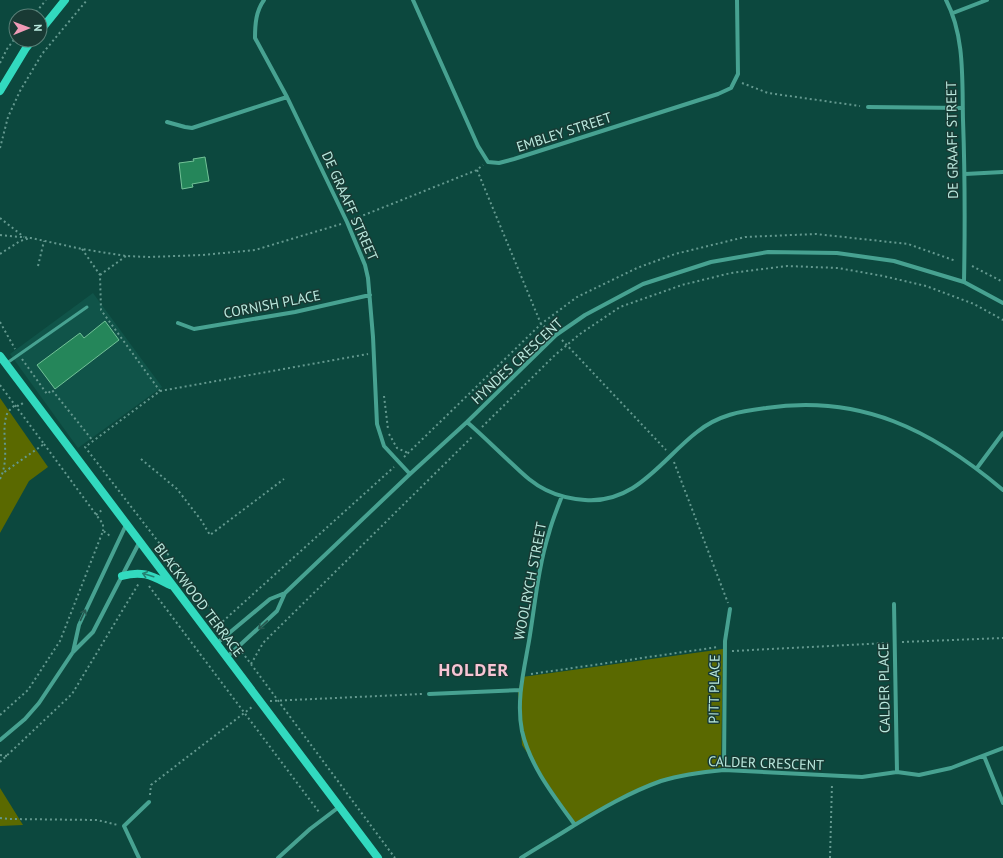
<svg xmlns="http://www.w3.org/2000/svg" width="1003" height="858" viewBox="0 0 1003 858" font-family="'PT Sans',sans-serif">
  <rect width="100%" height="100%" fill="#0c483e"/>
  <path fill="#105449" d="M 93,293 L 162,387 L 78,448 L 10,354 Z"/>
  <path fill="#5a6900" d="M 0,398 L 48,467 L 29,481 L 0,533 Z
    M 723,649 L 721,767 L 649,785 L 574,823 L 522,745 L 518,692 L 522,677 Z
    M 0,788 L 23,825 L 0,826 Z"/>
  <path fill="#25865a" stroke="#73c398" d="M 205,157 L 209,181 L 192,184 L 193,187 L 182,189 L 179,163 L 194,161 L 193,159 Z
    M 105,321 L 119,340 L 55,389 L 37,365 L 80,333 L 84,338 Z"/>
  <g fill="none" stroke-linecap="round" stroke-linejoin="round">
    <path stroke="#64998f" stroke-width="2" stroke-dasharray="2 3" stroke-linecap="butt" d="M 33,16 L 46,0
      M 0,63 L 7,49 L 16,37
      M 742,83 L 768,93 L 860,106
      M 0,148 L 8,117 L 20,91 L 42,54 L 87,0
      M 477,170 L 541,324 L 551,331
      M 0,218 L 24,237
      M 354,219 L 477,170 L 483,165
      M 0,235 L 31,238 L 82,249 L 126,256 L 148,257 L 203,255 L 255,250 L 341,224
      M 82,249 L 100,275 L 101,310 L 160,391 L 85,447 L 221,623 L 394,467
      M 0,254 L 20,241 L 30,238
      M 38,266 L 44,241
      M 972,266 L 1003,282
      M 100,275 L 126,256
      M 0,322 L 15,349
      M 562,340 L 666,450
      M 22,359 L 47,394 L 52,390 L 93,441
      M 0,385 L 44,444 L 3,473
      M 160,391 L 368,354
      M 384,396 L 388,429
      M 482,427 L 555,355 L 580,334 L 620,307 L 682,285 L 731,273 L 787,266 L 838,268 L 883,276 L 926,286 L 974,304 L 1003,320
      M 389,434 L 397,448 L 408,453
      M 44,444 L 103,524 L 103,531
      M 404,457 L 541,324 L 577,297 L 637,268 L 675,254 L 745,237 L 816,234 L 908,244 L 956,261
      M 141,459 L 177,489 L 201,520 L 210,535 L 284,479
      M 674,462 L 728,603
      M 0,479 C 11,456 0,434 7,414 C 8,411 12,408 15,405 L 19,406 L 23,403
      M 96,515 L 103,509
      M 149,586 L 319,812
      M 902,642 L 1003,638
      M 732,651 L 888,643
      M 242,652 L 395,858
      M 251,664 L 263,643 L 472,437
      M 531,674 L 718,647
      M 270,701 L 422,694
      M 0,715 L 28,690 L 60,641 L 103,531 L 108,534 L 111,538
      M 0,755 L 7,756
      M 0,762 L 72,694 L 139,583
      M 150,795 L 151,785 L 252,707
      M 0,818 L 9,819 L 97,820 L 118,825
      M 830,858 L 832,783"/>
    <path stroke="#47a291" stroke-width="3" d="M 7,363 L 87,307"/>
    <path stroke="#47a291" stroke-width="4" d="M 264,0 C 256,11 255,24 255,38 L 287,97 L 347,222 L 365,265 L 368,278 L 373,337 L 377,424 L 384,446 L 410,474
      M 413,0 L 478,146 L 488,162 L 499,163 L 514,159 L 718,94 L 731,88 L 738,74 L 737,0
      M 946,0 C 965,36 962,80 963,120 C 965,174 965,228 964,282
      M 953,13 L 987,0
      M 868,107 L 963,108
      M 167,122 L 185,127 L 192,128 L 287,97
      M 965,174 L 1003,172
      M 178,323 L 194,329 L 295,312 L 370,295
      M 467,422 C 481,434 494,447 508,460 C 520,471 531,483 546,490 C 558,496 572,499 585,500 C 636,504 662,459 697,432 C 718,415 741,411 766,408 C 861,394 932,430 1003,490
      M 977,468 L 1003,433
      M 562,496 C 557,509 552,521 549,533 C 538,568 535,605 529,641 C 524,670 516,701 522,731 C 530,766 554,796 575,825
      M 894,604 L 897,772
      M 216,644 L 270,599 L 285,593 L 410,474 L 467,422 L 556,335 L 585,315 L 643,284 L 711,262 L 768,252 L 837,253 L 894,261 L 964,282 L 1003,303
      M 73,652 L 79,625 L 126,525
      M 227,657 L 277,611 L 285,593
      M 429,694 L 521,690
      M 0,740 L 25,719 L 39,703 L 73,652 L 93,632 L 139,543
      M 984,756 L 1003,803
      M 724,770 L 725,641 L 730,609
      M 139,858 L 124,826 L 149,802
      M 278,858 L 310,829 L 339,807
      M 521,858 C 538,847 556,837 573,826 C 601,809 630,792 661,781 C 681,775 703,772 724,770 L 862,777 L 897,772 L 919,775 L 951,768 L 1003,748"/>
    <path stroke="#32dabf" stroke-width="8" d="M 40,31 L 65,0
      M 0,91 L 26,48 L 32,40
      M 0,356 L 378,858
      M 122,576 C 143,570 152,576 170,585"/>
  </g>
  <defs><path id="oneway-shaft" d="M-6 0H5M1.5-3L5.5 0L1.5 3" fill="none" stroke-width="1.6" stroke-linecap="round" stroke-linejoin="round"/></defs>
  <use stroke="#248273" href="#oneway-shaft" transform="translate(148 575) rotate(-163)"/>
  <g stroke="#275950">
    <use href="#oneway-shaft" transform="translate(83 615) rotate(-65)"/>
    <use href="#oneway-shaft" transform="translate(263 625) rotate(137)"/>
  </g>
  <g text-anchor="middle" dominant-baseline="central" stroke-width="3" stroke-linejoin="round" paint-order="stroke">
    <g font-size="14" fill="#bae9de" stroke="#193a34">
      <text transform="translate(564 132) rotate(-18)">EMBLEY STREET</text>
      <text transform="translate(952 140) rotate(-91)">DE GRAAFF STREET</text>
      <text transform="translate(350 206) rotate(66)">DE GRAAFF STREET</text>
      <text transform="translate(272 304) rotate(-11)">CORNISH PLACE</text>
      <text transform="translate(517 361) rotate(-43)">HYNDES CRESCENT</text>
      <text transform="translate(530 581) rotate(-79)">WOOLRYCH STREET</text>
      <text transform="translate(199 600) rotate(53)">BLACKWOOD TERRACE</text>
      <text transform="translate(884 688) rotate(-91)">CALDER PLACE</text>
      <text transform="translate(714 689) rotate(-89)">PITT PLACE</text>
      <text transform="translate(766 763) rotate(2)">CALDER CRESCENT</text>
    </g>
    <g font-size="18" font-weight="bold" letter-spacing="1" fill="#f7c5d4" stroke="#193a34">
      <text x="474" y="669">HOLDER</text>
    </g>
  </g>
  <g transform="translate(28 28) rotate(89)"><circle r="19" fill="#193a34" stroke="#598078"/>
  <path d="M0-3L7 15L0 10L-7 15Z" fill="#f09ab6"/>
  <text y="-6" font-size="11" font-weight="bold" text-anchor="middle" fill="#bae9de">N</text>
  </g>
</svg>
